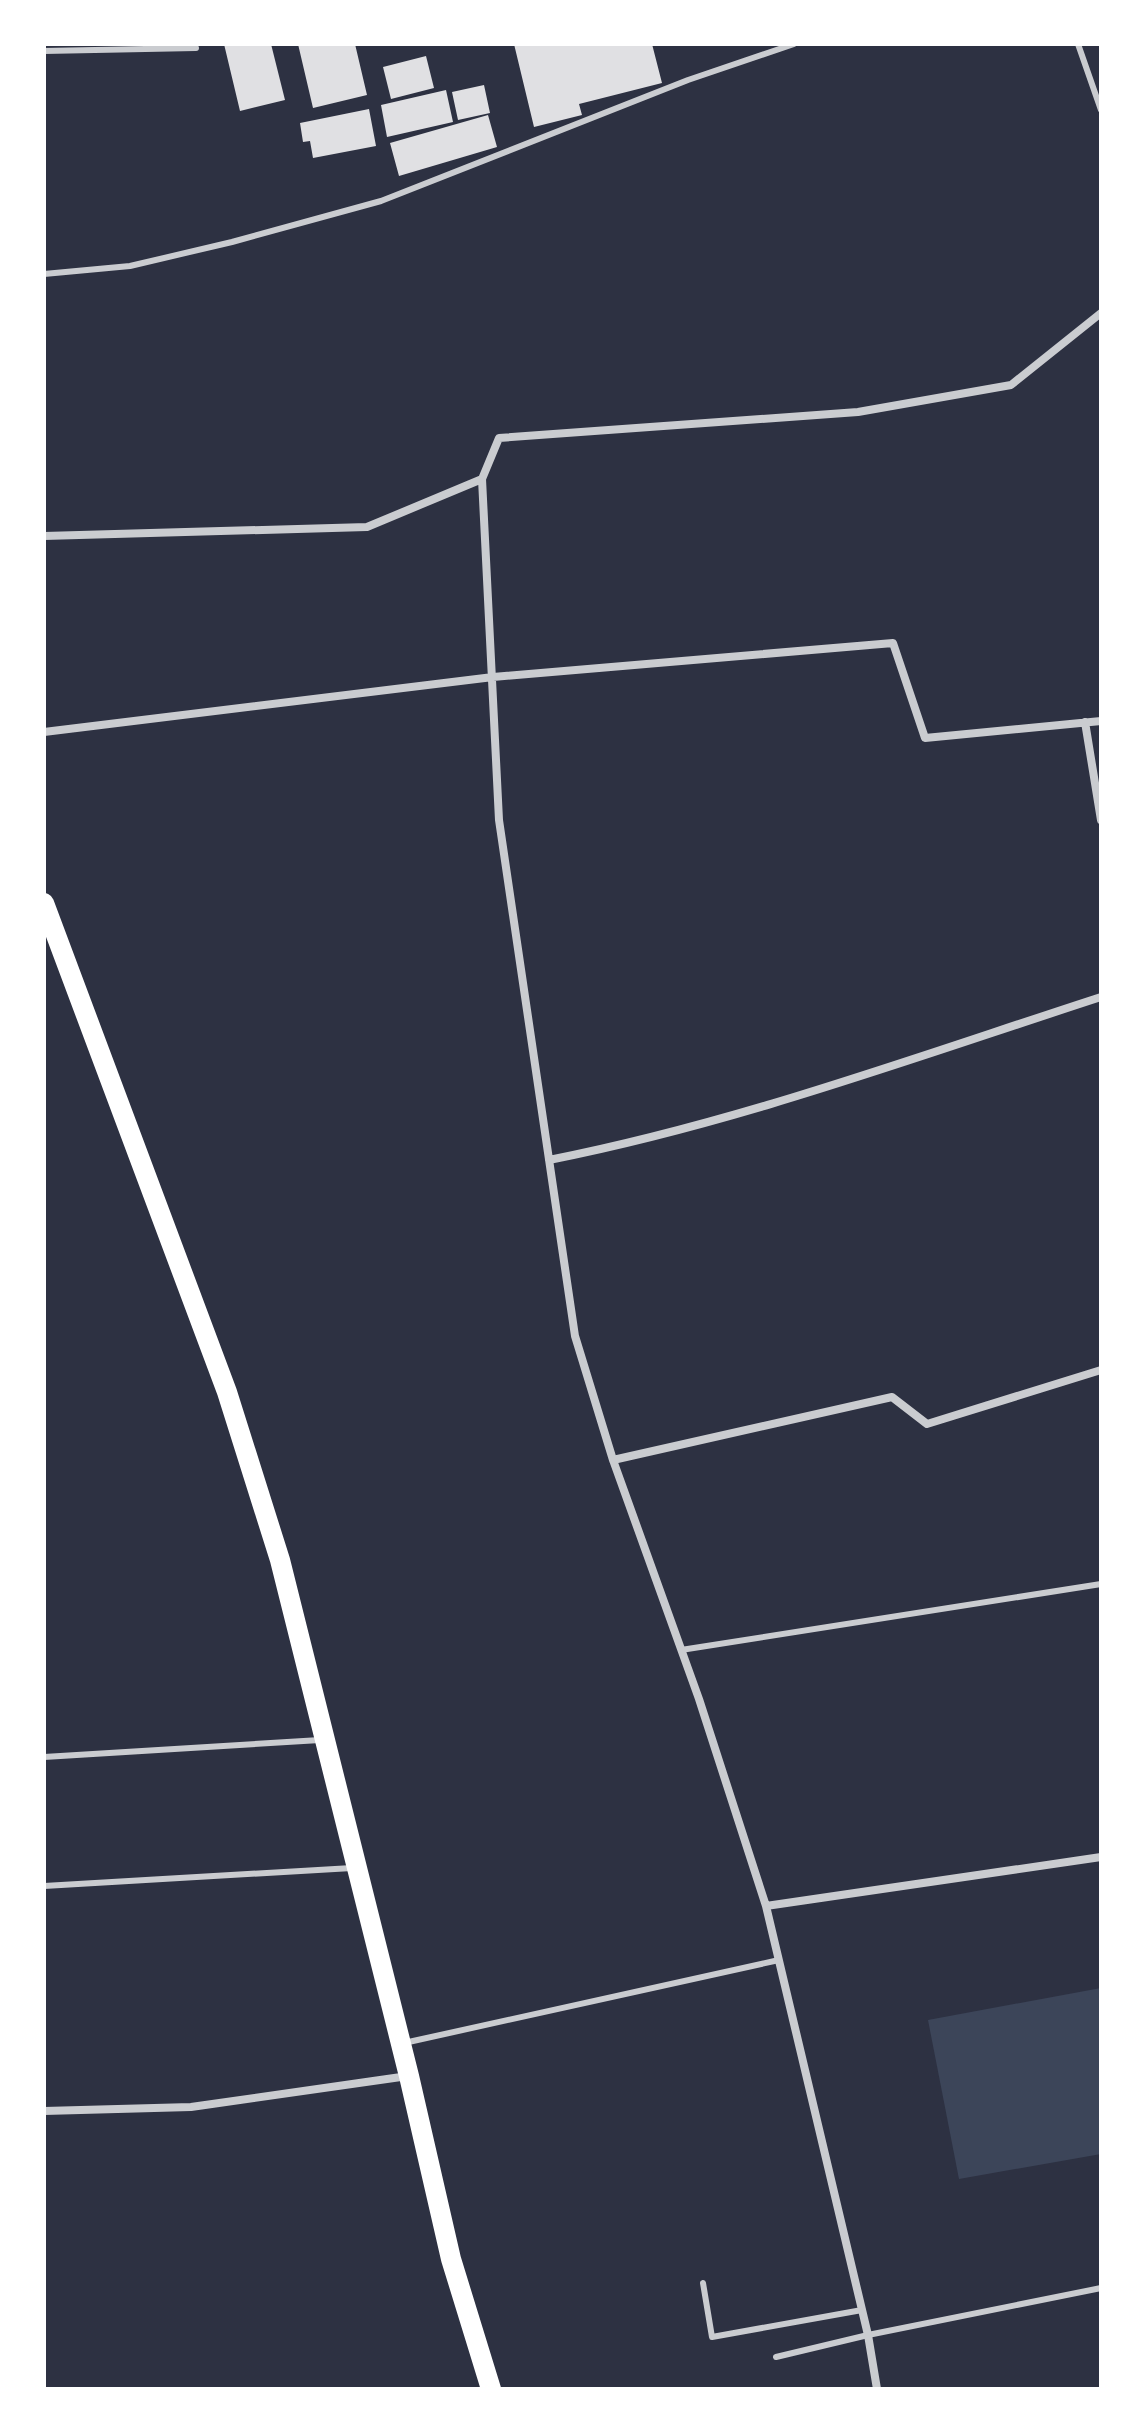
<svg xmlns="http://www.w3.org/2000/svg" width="1145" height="2433" viewBox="0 0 1145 2433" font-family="'Golos Text',sans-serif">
  <rect width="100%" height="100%" fill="#2d3142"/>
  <path fill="#3c4559" d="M 1101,1988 L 1101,2154 L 959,2179 L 928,2020 Z"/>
  <path fill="#e0e0e3" d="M 224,44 L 271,44 L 285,100 L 240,111 Z
    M 298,44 L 355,44 L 367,95 L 313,108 Z
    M 514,44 L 652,44 L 662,83 L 579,104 L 582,115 L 534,127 Z
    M 426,56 L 434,88 L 391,99 L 383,67 Z
    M 484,85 L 490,113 L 458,120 L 452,92 Z
    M 446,90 L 453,122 L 387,137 L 381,105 Z
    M 369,109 L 376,146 L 313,158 L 310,141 L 303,142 L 300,123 Z
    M 488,115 L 497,147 L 399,176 L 390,143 Z"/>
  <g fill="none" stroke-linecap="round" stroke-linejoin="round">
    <path stroke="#caccd0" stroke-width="6" d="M 1078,44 L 1101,110
      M 44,51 L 196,48
      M 44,274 L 130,266 L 232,242 L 381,201 L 688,80 L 794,44
      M 681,1650 L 1101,1584
      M 44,1757 L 320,1740
      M 44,1886 L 352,1868
      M 404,2043 L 779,1960
      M 703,2283 L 712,2337 L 862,2310
      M 776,2357 L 868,2335 L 1101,2288"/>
    <path stroke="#caccd0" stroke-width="8" d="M 482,479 L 499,820 L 575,1336 L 613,1460 L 699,1699 L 766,1906 L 868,2335 L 877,2389
      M 44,536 L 367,527 L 482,479 L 499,438 L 858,412 L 1011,385 L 1101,313
      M 1085,722 L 1101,820
      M 44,732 L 493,677 L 893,643 L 925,738 L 1101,721
      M 549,1160 C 737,1123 919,1056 1101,997
      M 613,1460 L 892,1397 L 927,1424 L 1101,1370
      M 766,1906 L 1101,1857
      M 44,2111 L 191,2107 L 408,2076"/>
    <path stroke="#fff" stroke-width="20" d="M 44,903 L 227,1392 L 280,1560 L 409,2076 L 451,2259 L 491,2389"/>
  </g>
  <rect width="1145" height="2433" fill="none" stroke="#ffffff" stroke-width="92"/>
</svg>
